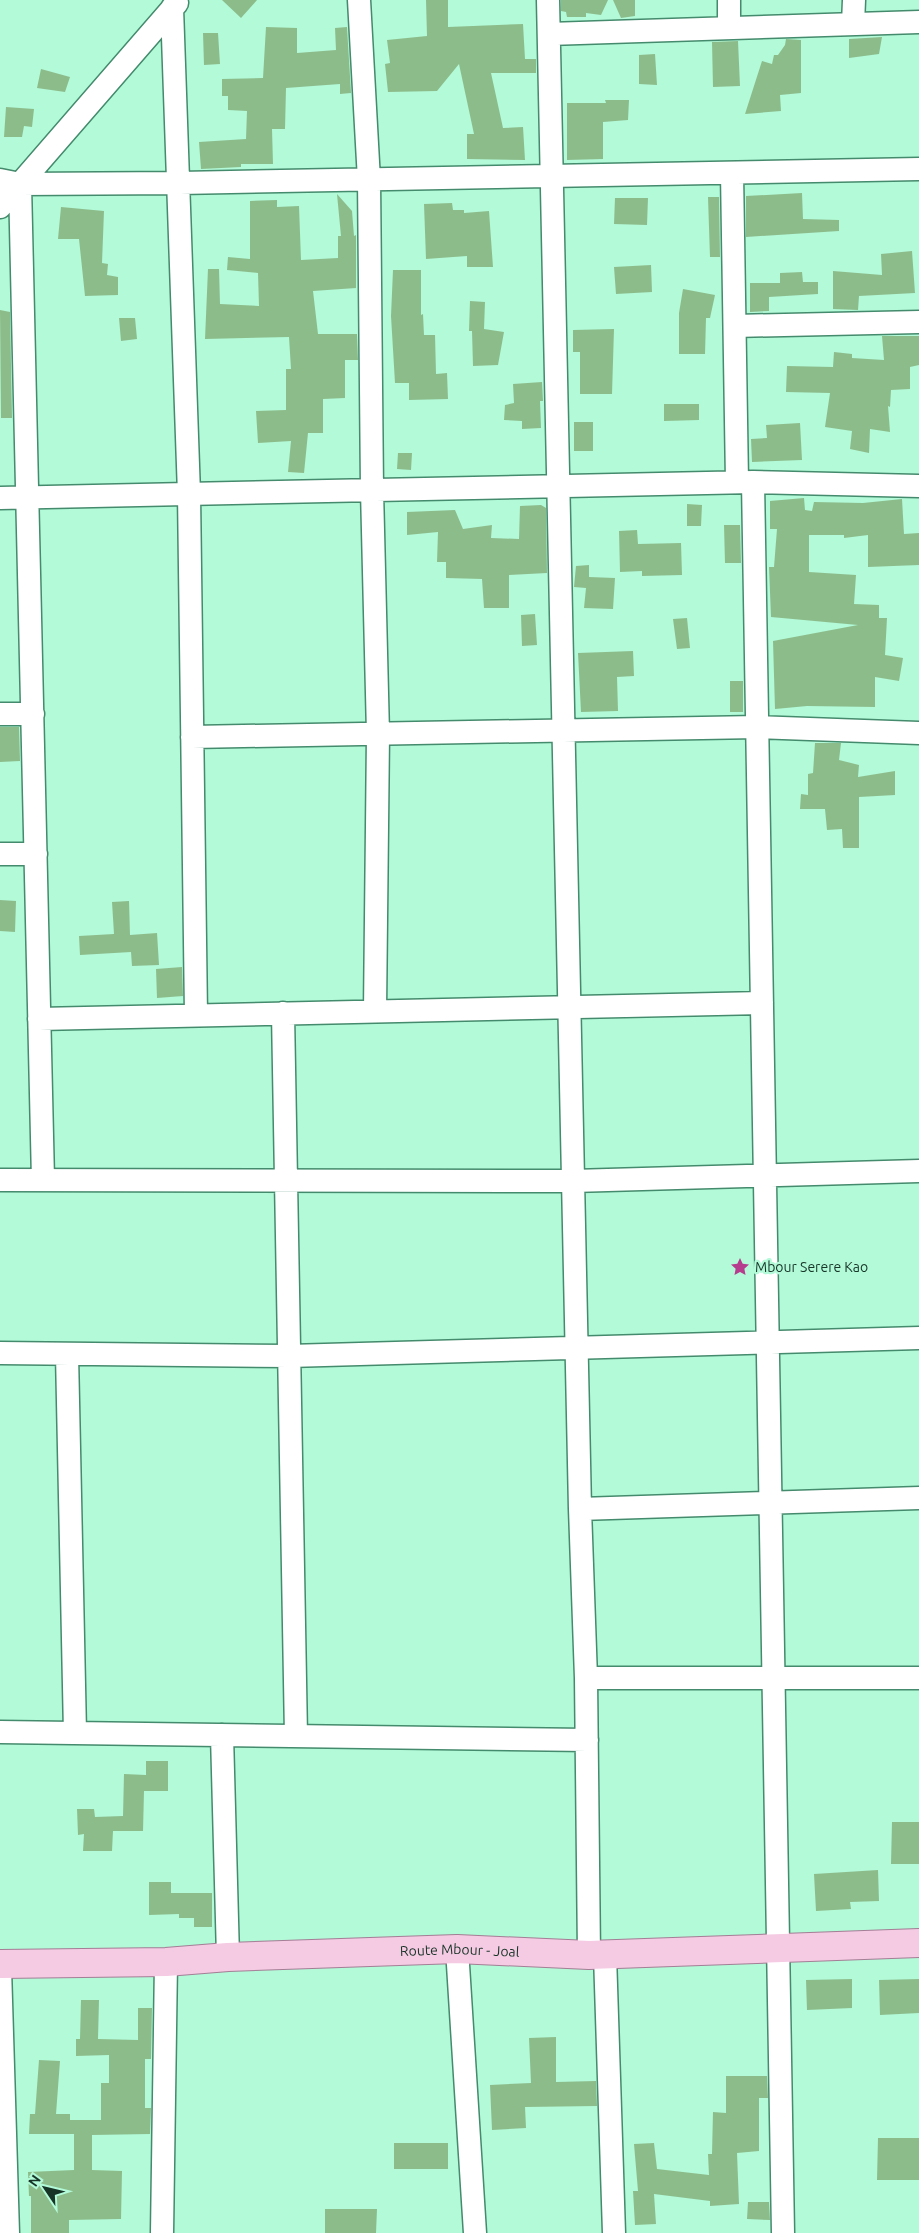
<svg xmlns="http://www.w3.org/2000/svg" width="919" height="2233" viewBox="0 0 919 2233" font-family="Ubuntu,sans-serif">
  <rect width="100%" height="100%" fill="#b2fad8"/>
  <path fill="#8dbc8b" d="M 222,0 L 257,0 L 241,18 Z
    M 426,0 L 448,0 L 448,27 L 523,24 L 525,59 L 536,59 L 536,73 L 491,73 L 503,128 L 523,127 L 525,160 L 467,159 L 467,134 L 474,134 L 459,64 L 437,91 L 388,92 L 385,64 L 390,63 L 387,40 L 427,36 Z
    M 561,0 L 608,0 L 601,15 L 586,13 L 586,17 L 567,17 L 566,12 L 561,11 Z
    M 613,0 L 635,0 L 635,16 L 621,18 Z
    M 266,27 L 297,28 L 297,53 L 336,50 L 335,28 L 347,27 L 351,93 L 340,94 L 340,84 L 286,88 L 285,129 L 272,129 L 273,164 L 241,164 L 241,167 L 201,169 L 199,142 L 246,139 L 247,111 L 228,110 L 228,96 L 222,96 L 222,79 L 263,78 Z
    M 203,33 L 218,33 L 220,64 L 204,65 Z
    M 882,37 L 879,54 L 849,58 L 849,39 Z
    M 786,39 L 801,40 L 801,93 L 780,95 L 781,111 L 745,114 L 762,61 L 772,64 L 774,55 L 778,55 L 785,45 Z
    M 738,41 L 740,86 L 713,87 L 712,42 Z
    M 655,54 L 657,85 L 639,84 L 639,55 Z
    M 41,69 L 70,77 L 65,92 L 37,88 Z
    M 605,100 L 629,100 L 628,120 L 603,122 L 603,159 L 567,160 L 567,103 L 606,103 Z
    M 6,107 L 34,109 L 32,127 L 24,126 L 22,137 L 4,137 Z
    M 802,193 L 803,219 L 839,220 L 839,231 L 746,237 L 746,196 Z
    M 337,194 L 352,211 L 354,236 L 356,235 L 356,288 L 313,291 L 318,334 L 357,334 L 358,360 L 345,360 L 345,398 L 323,399 L 323,433 L 308,433 L 304,473 L 288,472 L 291,441 L 258,443 L 256,411 L 286,410 L 286,369 L 291,369 L 289,337 L 205,339 L 208,269 L 219,269 L 220,304 L 259,306 L 258,273 L 227,270 L 228,257 L 250,259 L 250,201 L 277,200 L 277,207 L 299,206 L 301,260 L 338,258 L 338,236 L 341,236 Z
    M 708,197 L 719,197 L 720,257 L 710,257 Z
    M 615,198 L 648,198 L 647,225 L 614,224 Z
    M 452,203 L 453,210 L 464,210 L 464,213 L 489,211 L 493,267 L 467,267 L 467,256 L 426,259 L 424,204 Z
    M 61,207 L 104,211 L 102,263 L 108,264 L 107,275 L 118,277 L 118,295 L 85,296 L 79,239 L 58,239 Z
    M 912,251 L 915,293 L 859,296 L 858,310 L 833,309 L 833,271 L 882,275 L 881,254 Z
    M 651,265 L 652,292 L 616,294 L 614,267 Z
    M 393,270 L 421,270 L 421,315 L 423,314 L 424,335 L 435,335 L 436,374 L 447,373 L 448,399 L 409,400 L 409,383 L 395,383 L 391,316 Z
    M 802,272 L 803,282 L 818,282 L 818,294 L 769,297 L 769,311 L 750,312 L 750,283 L 780,283 L 780,273 Z
    M 683,289 L 715,295 L 710,318 L 706,318 L 705,354 L 679,354 L 679,313 Z
    M 470,301 L 485,302 L 484,329 L 504,332 L 498,365 L 473,366 L 472,331 L 469,331 Z
    M 0,310 L 10,312 L 12,418 L 1,418 Z
    M 119,318 L 135,318 L 137,339 L 121,341 Z
    M 614,329 L 612,394 L 580,394 L 580,352 L 573,352 L 573,330 Z
    M 882,336 L 919,336 L 919,365 L 910,367 L 910,389 L 891,390 L 890,407 L 888,406 L 890,432 L 870,429 L 869,453 L 850,449 L 852,431 L 825,427 L 830,393 L 786,392 L 787,366 L 833,367 L 834,352 L 852,354 L 852,358 L 884,360 Z
    M 542,382 L 543,401 L 540,401 L 541,428 L 522,429 L 522,421 L 504,420 L 505,405 L 514,403 L 513,384 Z
    M 664,404 L 699,404 L 699,420 L 664,421 Z
    M 574,422 L 593,422 L 593,451 L 574,451 Z
    M 800,423 L 802,460 L 752,462 L 751,439 L 767,438 L 766,425 Z
    M 398,453 L 412,453 L 411,470 L 397,469 Z
    M 804,498 L 805,510 L 812,511 L 814,502 L 863,503 L 902,499 L 904,534 L 919,533 L 919,565 L 868,567 L 868,535 L 844,538 L 844,535 L 809,535 L 809,572 L 856,575 L 854,604 L 879,605 L 879,618 L 887,618 L 885,655 L 903,658 L 899,681 L 875,677 L 875,707 L 807,706 L 775,709 L 773,641 L 858,625 L 771,617 L 769,567 L 774,567 L 777,529 L 770,529 L 770,501 Z
    M 687,504 L 702,505 L 701,526 L 687,526 Z
    M 541,505 L 546,508 L 547,573 L 509,575 L 509,608 L 484,608 L 482,579 L 446,578 L 446,562 L 437,562 L 438,532 L 407,535 L 407,512 L 455,510 L 463,529 L 492,525 L 491,538 L 519,539 L 520,506 Z
    M 724,525 L 740,525 L 741,563 L 725,563 Z
    M 637,530 L 638,544 L 681,543 L 682,575 L 642,576 L 642,571 L 620,572 L 619,531 Z
    M 589,565 L 589,577 L 615,578 L 613,609 L 584,608 L 586,588 L 574,587 L 576,566 Z
    M 535,614 L 537,645 L 522,646 L 521,615 Z
    M 687,618 L 690,648 L 677,649 L 673,619 Z
    M 633,651 L 634,676 L 617,677 L 618,711 L 581,712 L 578,653 Z
    M 730,681 L 743,681 L 743,712 L 730,712 Z
    M 0,727 L 19,727 L 20,761 L 0,762 Z
    M 815,743 L 841,743 L 839,760 L 859,765 L 858,777 L 895,771 L 895,795 L 859,797 L 859,848 L 843,848 L 842,829 L 827,830 L 825,809 L 800,809 L 801,794 L 808,795 L 808,774 L 813,773 Z
    M 0,900 L 16,901 L 15,932 L 0,931 Z
    M 129,901 L 130,935 L 157,933 L 159,965 L 132,966 L 131,952 L 80,955 L 79,936 L 114,934 L 112,902 Z
    M 182,967 L 183,996 L 157,998 L 156,969 Z
    M 146,1761 L 168,1761 L 168,1791 L 144,1791 L 143,1831 L 113,1831 L 112,1851 L 83,1851 L 84,1834 L 78,1835 L 77,1809 L 94,1809 L 95,1817 L 123,1816 L 124,1774 L 146,1775 Z
    M 892,1822 L 919,1822 L 919,1864 L 891,1864 Z
    M 878,1870 L 879,1901 L 850,1902 L 851,1909 L 816,1911 L 814,1874 Z
    M 149,1882 L 171,1882 L 171,1893 L 212,1893 L 212,1927 L 194,1927 L 194,1918 L 179,1918 L 179,1914 L 149,1915 Z
    M 852,1979 L 852,2008 L 807,2010 L 806,1980 Z
    M 919,1979 L 919,2013 L 880,2015 L 879,1980 Z
    M 81,2000 L 99,2000 L 98,2039 L 138,2040 L 138,2008 L 152,2008 L 151,2059 L 145,2059 L 145,2108 L 151,2108 L 150,2134 L 92,2135 L 92,2170 L 122,2171 L 121,2219 L 69,2220 L 69,2233 L 31,2233 L 31,2196 L 29,2196 L 28,2172 L 74,2170 L 74,2134 L 29,2134 L 30,2114 L 35,2114 L 39,2060 L 60,2061 L 56,2114 L 70,2114 L 70,2120 L 101,2120 L 101,2083 L 109,2083 L 109,2055 L 76,2056 L 76,2039 L 80,2039 Z
    M 556,2037 L 556,2082 L 596,2081 L 597,2106 L 525,2107 L 526,2128 L 492,2130 L 490,2085 L 531,2083 L 529,2038 Z
    M 726,2076 L 767,2076 L 768,2098 L 759,2098 L 759,2151 L 737,2153 L 739,2204 L 710,2206 L 710,2201 L 654,2194 L 656,2224 L 635,2225 L 633,2191 L 638,2191 L 634,2144 L 654,2143 L 657,2169 L 709,2175 L 708,2154 L 712,2154 L 713,2112 L 726,2113 Z
    M 878,2138 L 919,2138 L 919,2180 L 877,2180 Z
    M 394,2143 L 448,2143 L 448,2169 L 394,2169 Z
    M 748,2202 L 769,2202 L 770,2220 L 747,2219 Z
    M 325,2209 L 377,2209 L 376,2233 L 325,2233 Z"/>
  <g fill="none" stroke-linecap="round" stroke-linejoin="round">
    <g stroke="#448a6c" stroke-width="25">
      <path id="minor" d="M 359,0 L 369,180 L 372,490 L 378,734 L 375,1011
        M 548,0 L 580,1509 L 586,1678 L 589,1955
        M 729,0 L 729,28
        M 172,8 L 189,494 L 196,1015
        M 853,24 L 854,0
        M 549,34 L 919,22
        M 732,173 L 737,482
        M 0,180 L 20,184 L 180,183 L 919,169
        M 20,184 L 43,1180
        M 0,207 L 177,3
        M 735,326 L 919,322
        M 753,482 L 783,2233
        M 0,498 L 753,482 L 919,486
        M 0,714 L 33,714
        M 192,737 L 757,727 L 919,733
        M 0,854 L 36,854
        M 283,1013 L 296,1736
        M 39,1019 L 762,1003
        M 0,1180 L 573,1181 L 919,1171
        M 0,1353 L 289,1356 L 919,1338
        M 67,1354 L 75,1733
        M 580,1509 L 919,1498
        M 586,1678 L 919,1678
        M 0,1732 L 587,1740
        M 222,1735 L 228,1957
        M 457,1949 L 475,2233
        M 605,1955 L 614,2233
        M 0,1968 L 8,2233
        M 162,2233 L 166,1962"/>
    </g>
    <g stroke="#a37e95" stroke-width="30">
      <g id="major">
        <path id="s1" d="M 0,1964 L 166,1962 L 228,1957 L 457,1949 L 589,1955 L 919,1943"/>
      </g>
    </g>
    <use href="#minor" stroke="#fff" stroke-width="22"/>
    <use href="#major" stroke="#f5cae3" stroke-width="28"/>
  </g>
  <defs>
    <g id="sight-bare" transform="scale(1.5)"><path d="M0-6L1.8-2.2L6-1.7L2.9 1.2L3.7 5.4L0 3.3L-3.7 5.4L-2.9 1.2L-6-1.7L-1.8-2.2Z" fill="#b63c8e" stroke="#b2fad8" stroke-width="2.5" paint-order="stroke"/></g>
  </defs>
  <g fill-rule="evenodd">
    <use href="#sight-bare" x="740" y="1267"/>
  </g>
  <g text-anchor="middle" dominant-baseline="central" stroke-width="4.5" stroke-linejoin="round" paint-order="stroke">
    <g font-size="14" fill="#173427" stroke="#b2fad8" text-anchor="start">
      <text x="755" y="1267">Mbour Serere Kao</text>
    </g>
    <g font-size="14" fill="#173427" stroke="#b2fad8">
      <text stroke="none"><textPath href="#s1" startOffset="460">Route Mbour - Joal</textPath></text>
    </g>
  </g>
  <g transform="translate(45 2188) rotate(305)" stroke="#b2fad8" stroke-width="4" paint-order="stroke">
  <path d="M0-4L9 19L0 12L-9 19Z" fill="#173427"/>
  <text y="-8" font-size="14" font-weight="bold" text-anchor="middle" fill="#173427">N</text>
  </g>
</svg>
